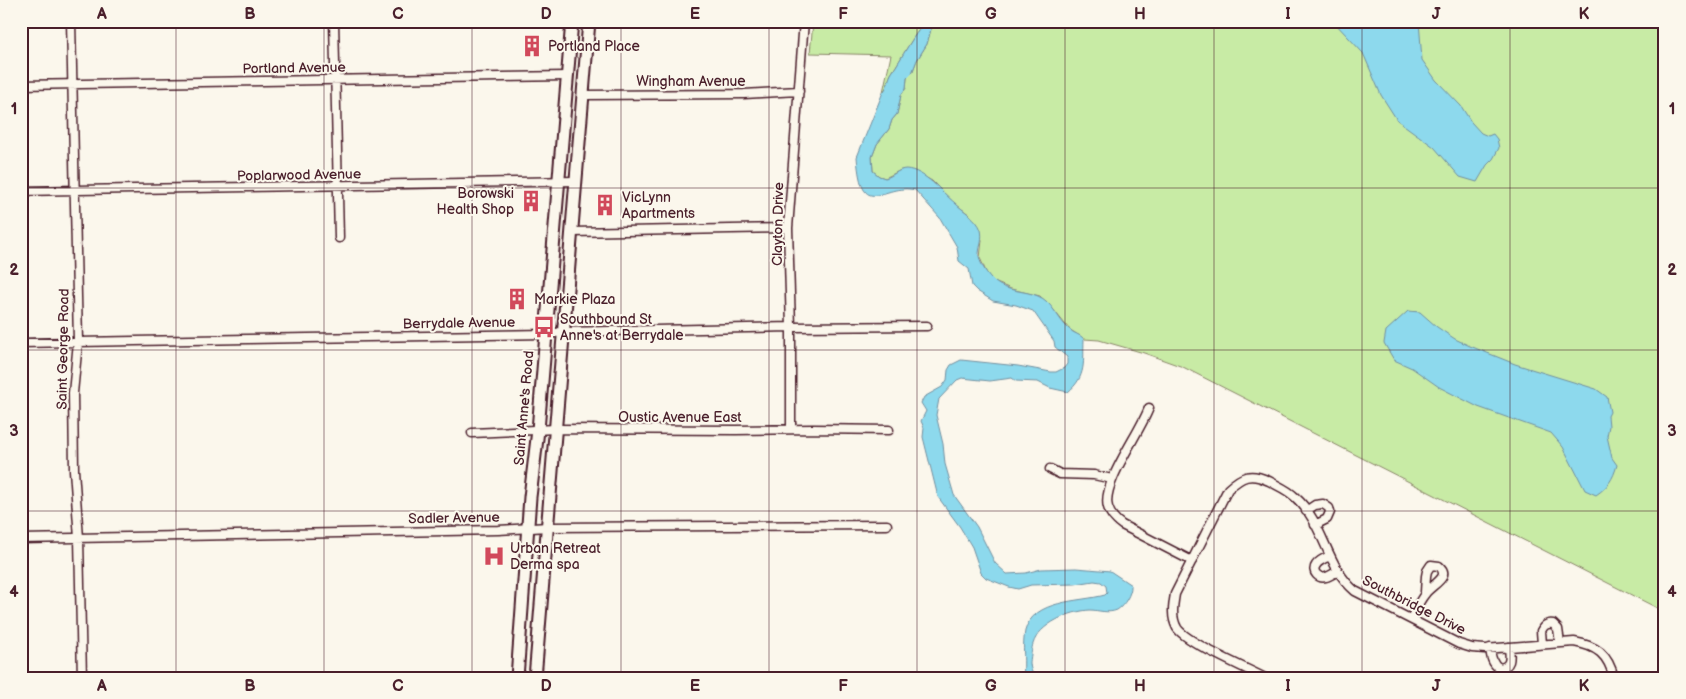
<svg xmlns="http://www.w3.org/2000/svg" width="1686" height="699" viewBox="0 0 1686 699" font-family="'Balsamiq Sans',sans-serif">
  <rect width="100%" height="100%" fill="#fbf7ec"/>
  <filter id="ink" filterUnits="userSpaceOnUse"><feTurbulence type="fractalNoise" baseFrequency=".02" numOctaves="2"/><feDisplacementMap in="SourceGraphic" scale="10" xChannelSelector="R" yChannelSelector="G"/><feConvolveMatrix kernelMatrix="1 2 1 2 8 2 1 2 1" color-interpolation-filters="sRGB"/></filter>
  <g filter="url(#ink)">
    <path fill="#c8eba5" stroke="#898568" d="M 873,21 L 926,21 C 912,37 903,56 891,74 C 888,80 888,87 883,92 L 891,55 L 810,53 L 813,23 Z
      M 937,21 L 1665,21 L 1665,612 L 1183,367 L 1144,353 L 1099,340 L 1084,339 L 1069,329 L 1052,308 L 1040,296 L 1011,289 L 994,282 L 987,274 L 980,258 L 982,240 L 970,215 L 954,203 L 932,181 L 914,171 L 901,170 L 885,178 L 879,176 L 873,171 L 872,157 L 877,144 L 889,129 L 892,120 L 897,114 L 901,95 L 906,88 L 907,78 L 912,73 L 917,60 L 927,44 L 931,29 Z"/>
    <path fill="#8dd9ed" stroke="#728f9f" d="M 926,21 L 937,21 L 931,29 L 927,44 L 917,60 L 912,73 L 907,78 L 906,88 L 901,95 L 897,114 L 892,120 L 889,129 L 877,144 L 872,157 L 873,171 L 879,176 L 885,178 C 892,177 898,169 906,169 C 924,170 942,192 955,203 C 963,211 977,218 981,230 C 983,238 980,245 979,253 C 978,262 988,276 995,282 C 1007,292 1024,290 1038,296 C 1052,301 1058,320 1069,329 C 1074,334 1080,334 1084,339 C 1083,362 1087,376 1068,392 L 1050,388 L 1038,382 L 1016,381 L 1012,378 L 990,381 L 962,378 L 957,380 L 939,399 L 936,415 L 943,444 L 945,464 L 954,495 L 977,527 L 995,563 L 1007,574 L 1026,573 L 1041,569 L 1076,568 L 1100,570 L 1110,571 L 1131,585 C 1132,593 1124,606 1117,610 C 1108,614 1098,610 1090,610 C 1070,611 1039,624 1033,644 C 1032,646 1030,661 1030,663 C 1030,669 1033,672 1033,678 L 1023,678 C 1025,662 1022,647 1025,631 C 1033,599 1080,602 1105,595 L 1107,593 L 1106,586 L 1101,582 L 1094,581 L 1075,584 L 1031,585 L 1018,589 L 1009,587 L 986,578 L 981,573 L 972,547 L 960,527 L 938,497 L 923,437 L 924,428 L 921,421 L 926,411 L 921,403 L 924,397 L 942,387 L 947,380 L 948,370 L 951,365 L 961,360 L 1018,366 L 1051,372 L 1056,372 L 1064,368 L 1067,364 L 1067,357 L 1055,347 L 1054,341 L 1033,311 L 1016,305 L 993,301 L 977,291 L 972,286 L 969,269 L 959,261 L 957,247 L 940,218 L 915,190 C 882,182 862,223 857,157 L 883,92 C 888,87 888,80 891,74 C 903,56 912,37 926,21 Z
      M 1333,21 L 1419,21 L 1422,60 L 1436,80 L 1461,106 L 1471,122 L 1481,133 L 1488,136 L 1493,134 L 1497,139 L 1499,148 L 1493,159 L 1487,165 L 1477,182 L 1460,177 L 1434,147 L 1397,120 L 1381,95 L 1363,53 Z
      M 1408,311 L 1420,312 L 1437,327 L 1455,339 L 1470,346 L 1515,364 L 1596,389 L 1607,397 L 1610,412 L 1608,416 L 1609,426 L 1607,436 L 1612,458 L 1617,465 C 1613,479 1608,487 1596,495 L 1585,490 L 1563,447 L 1551,433 L 1478,407 L 1439,387 L 1412,368 L 1394,360 L 1384,343 L 1386,331 Z"/>
    <g fill="none" stroke-linecap="round" stroke-linejoin="round">
      <g stroke="#4a1f2b" stroke-width="11">
        <path id="street" d="M 71,21 L 78,342 L 73,393 L 74,470 L 79,538 L 82,678
          M 334,21 L 339,238
          M 21,85 L 567,76
          M 584,95 L 744,94 L 799,91
          M 21,191 L 577,181
          M 572,232 L 788,228
          M 21,343 L 546,334 L 564,332 L 791,327 L 927,326
          M 1149,408 C 1140,433 1101,484 1108,507 C 1110,515 1115,520 1122,525 L 1192,561
          M 791,429 L 791,327 L 788,228 L 804,21
          M 472,433 L 556,429 L 736,430 L 813,429 L 889,430
          M 1050,469 L 1060,474 L 1094,475 L 1112,479
          M 1306,511 L 1315,505 L 1323,504 L 1329,508 L 1330,512 L 1327,519 L 1315,525
          M 21,539 L 498,530 L 548,527 L 887,525
          M 1330,556 C 1325,558 1319,560 1316,565 C 1311,572 1319,579 1326,577 C 1330,576 1334,573 1338,571
          M 1411,619 C 1415,611 1419,601 1425,594 C 1431,585 1452,577 1439,566 L 1431,565 L 1427,571 L 1426,576 L 1425,592
          M 1542,644 L 1541,631 C 1544,625 1547,623 1553,624 L 1558,629 L 1560,643
          M 1490,648 C 1491,657 1492,663 1499,668 C 1512,667 1510,657 1509,647
          M 1265,678 C 1246,668 1187,643 1177,628 C 1171,617 1173,606 1175,594 L 1228,489 C 1242,476 1250,472 1269,481 C 1278,486 1288,490 1295,497 C 1324,522 1326,567 1355,591 L 1459,644 L 1472,648 L 1485,649 L 1574,642 C 1597,646 1608,654 1614,678"/>
      </g>
      <g stroke="#4a1f2b" stroke-width="15">
        <path id="secondary" d="M 517,678 L 530,497 L 538,430 L 572,21
          M 535,678 L 589,21"/>
      </g>
      <use href="#street" stroke="#fbf7ec" stroke-width="8"/>
      <use href="#secondary" stroke="#fbf7ec" stroke-width="11"/>
    </g>
  </g>
  <path fill="none" stroke="#4a1f2b" stroke-width="1" stroke-opacity="0.55" d="M 176,21 L 176,678M 324,21 L 324,678M 472,21 L 472,678M 621,21 L 621,678M 769,21 L 769,678M 917,21 L 917,678M 1065,21 L 1065,678M 1214,21 L 1214,678M 1362,21 L 1362,678M 1510,21 L 1510,678M 21,188 L 1665,188M 21,350 L 1665,350M 21,511 L 1665,511"/>
  <defs>
    <g id="building-bare" transform="scale(1.725)"><path d="M-4-6H4V6H1V3H-1V6H-4ZM-2.5-4.3h1.7v1.8h-1.7ZM.8-4.3h1.7v1.8H.8ZM-2.5-1h1.7V.8h-1.7ZM.8-1h1.7V.8H.8Z" fill="#d1495b" stroke="#fbf7ec" stroke-width="2.5" paint-order="stroke"/></g>
    <g id="bus-bare" transform="scale(1.725)"><path d="M-5-6H5V4H4V6H2V4H-2V6H-4V4H-5ZM-3.5-4V0h7V-4ZM-3.5 1.2v1.5H-2V1.2ZM2 1.2v1.5H3.5V1.2Z" fill="#d1495b" stroke="#fbf7ec" stroke-width="2.5" paint-order="stroke"/></g>
    <g id="hospital-bare" transform="scale(1.725)"><path d="M-5-5h3v3.5h4V-5h3V5h-3V1.5h-4V5h-3Z" fill="#d1495b" stroke="#fbf7ec" stroke-width="2.5" paint-order="stroke"/></g>
  </defs>
  <g fill-rule="evenodd">
    <use href="#building-bare" x="532" y="46"/>
    <use href="#building-bare" x="531" y="201"/>
    <use href="#building-bare" x="605" y="205"/>
    <use href="#building-bare" x="517" y="299"/>
    <use href="#bus-bare" x="544" y="327"/>
    <use href="#hospital-bare" x="494" y="556"/>
  </g>
  <g text-anchor="middle" dominant-baseline="central" stroke-width="4" stroke-linejoin="round" paint-order="stroke">
    <g font-size="14" fill="#4a1f2b" stroke="#fbf7ec" text-anchor="start">
      <text x="548" y="46">Portland Place</text>
      <text x="514" y="193" text-anchor="end">Borowski<tspan x="514" dy="16">Health Shop</tspan></text>
      <text x="622" y="197">VicLynn<tspan x="622" dy="16">Apartments</tspan></text>
      <text x="534" y="299">Markie Plaza</text>
      <text x="560" y="319">Southbound St<tspan x="560" dy="16">Anne's at Berrydale</tspan></text>
      <text x="510" y="548">Urban Retreat<tspan x="510" dy="16">Derma spa</tspan></text>
    </g>
    <g font-size="14" fill="#4a1f2b" stroke="#fbf7ec">
      <text transform="translate(294 68) rotate(-1)">Portland Avenue</text>
      <text x="691" y="81">Wingham Avenue</text>
      <text transform="translate(299 175) rotate(-1)">Poplarwood Avenue</text>
      <text transform="translate(778 224) rotate(-89)">Clayton Drive</text>
      <text transform="translate(459 323) rotate(-1)">Berrydale Avenue</text>
      <text transform="translate(63 349) rotate(-89)">Saint George Road</text>
      <text transform="translate(524 408) rotate(-85)">Saint Anne's Road</text>
      <text x="680" y="417">Oustic Avenue East</text>
      <text transform="translate(454 518) rotate(-1)">Sadler Avenue</text>
      <text transform="translate(1414 605) rotate(27)">Southbridge Drive</text>
    </g>
  </g>
  <rect width="1686" height="699" fill="none" stroke="#fbf7ec" stroke-width="55"/>
  <rect x="28" y="28" width="1630" height="644" fill="none" stroke="#4a1f2b" stroke-width="2"/>
  <g font-size="16" text-anchor="middle" font-weight="bold" fill="#4a1f2b">
    <text x="102" y="19">A</text>
    <text x="250" y="19">B</text>
    <text x="398" y="19">C</text>
    <text x="546" y="19">D</text>
    <text x="695" y="19">E</text>
    <text x="843" y="19">F</text>
    <text x="991" y="19">G</text>
    <text x="1140" y="19">H</text>
    <text x="1288" y="19">I</text>
    <text x="1436" y="19">J</text>
    <text x="1584" y="19">K</text>
    <text x="14" y="114">1</text>
    <text x="1672" y="114">1</text>
    <text x="14" y="275">2</text>
    <text x="1672" y="275">2</text>
    <text x="14" y="436">3</text>
    <text x="1672" y="436">3</text>
    <text x="14" y="597">4</text>
    <text x="1672" y="597">4</text>
    <text x="102" y="691">A</text>
    <text x="250" y="691">B</text>
    <text x="398" y="691">C</text>
    <text x="546" y="691">D</text>
    <text x="695" y="691">E</text>
    <text x="843" y="691">F</text>
    <text x="991" y="691">G</text>
    <text x="1140" y="691">H</text>
    <text x="1288" y="691">I</text>
    <text x="1436" y="691">J</text>
    <text x="1584" y="691">K</text>
  </g>
</svg>
